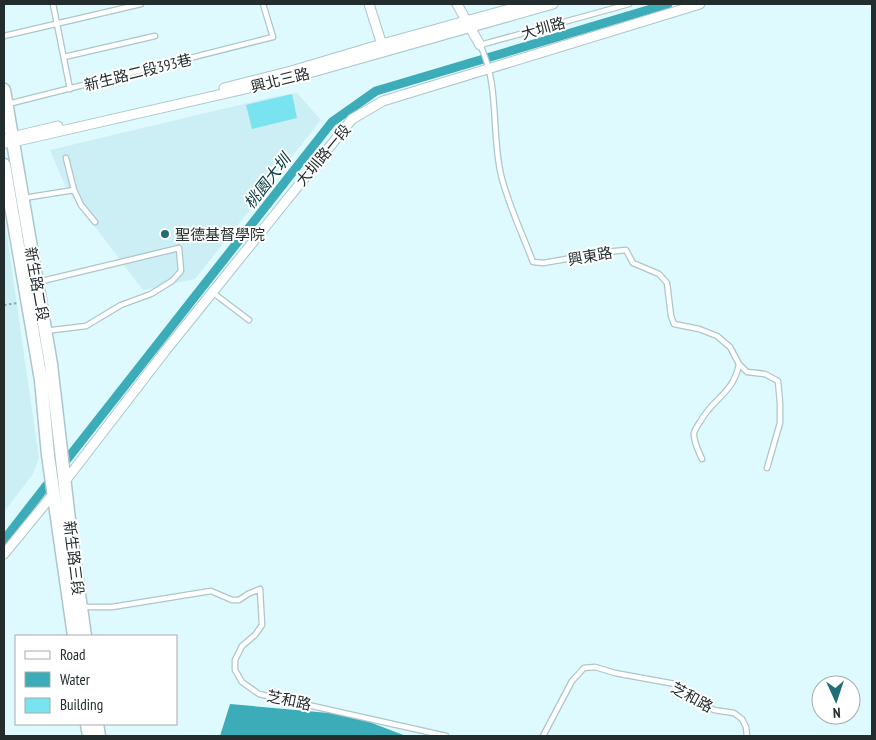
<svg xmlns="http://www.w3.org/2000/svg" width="876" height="740" viewBox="0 0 876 740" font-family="'PT Sans Narrow','Noto Sans TC',sans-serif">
  <rect width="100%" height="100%" fill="#dffafe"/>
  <path fill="#cbeff4" d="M 297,93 L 321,120 L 195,279 L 143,290 L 67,190 L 50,150 L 273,97 Z
    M 4,215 L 39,458 L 33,474 L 4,512 Z"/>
  <path fill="#3dacb9" d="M 230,704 L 351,715 L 406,736 L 220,736 Z"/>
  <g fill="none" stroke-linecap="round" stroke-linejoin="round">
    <path stroke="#3dacb9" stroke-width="9" d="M 61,467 L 332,122 L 376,91 L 668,4
      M 4,540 L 53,477"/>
  </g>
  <path fill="#79e3f0" d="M 292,94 L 297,118 L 252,129 L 246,105 Z"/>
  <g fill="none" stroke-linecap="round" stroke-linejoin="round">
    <g stroke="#acc6ca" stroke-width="7">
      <path id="lane" d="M 53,4 L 70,89
        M 629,4 L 480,45 C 500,85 491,132 501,175 C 508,204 522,233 533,262 L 543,263 L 606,252 L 626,250 L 633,263 L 659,274 L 667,283 L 671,316 L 674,324 L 699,329 L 717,336 L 730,347 L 739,364 L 747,372 L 765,374 L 778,381 L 780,403 L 780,423 L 767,468
        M 4,36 L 141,4
        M 64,57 L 155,36
        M 8,104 L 273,37 L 263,4
        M 66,158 L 74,190
        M 24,198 L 74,190 L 81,205 L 95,222
        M 38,282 L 179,248 L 181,271 L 172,281 L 151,294 L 121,305 L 86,326 L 45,331
        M 212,292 L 249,320
        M 702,459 C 699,452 693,441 694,433 C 695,429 698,425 700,422 C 712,399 734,393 739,364
        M 82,607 L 112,607 L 211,591 L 232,600 L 239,600 L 248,594 L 260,589 L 262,625 L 255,635 L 242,646 L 235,660 L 235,670 L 242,682 L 259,694 L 446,736
        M 543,736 L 572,681 L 584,668 L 595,667 L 615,673 L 675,684 L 692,697 L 714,710 L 734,713 L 742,719 L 746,727 L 747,736"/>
    </g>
    <g stroke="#acc6ca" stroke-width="11">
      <path id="street" d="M 369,4 L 383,48
        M 457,4 L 480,45
        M 224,88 L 291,71 L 382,44 L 528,4
        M 8,138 L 58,126
        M 4,143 L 13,142 L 288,79 L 553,4
        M 66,480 L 166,350 L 352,119 L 383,101 L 700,4
        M 4,554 L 54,493"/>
    </g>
    <g stroke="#acc6ca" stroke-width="15">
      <path id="secondary" d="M 4,90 L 51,364 L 71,537 L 85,636
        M 4,165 L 41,380 L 48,455 L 74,636
        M 87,724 L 89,736
        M 97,724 L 99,736"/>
    </g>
    <path stroke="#93a7a9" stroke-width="2" stroke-dasharray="2.5 2.5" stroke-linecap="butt" d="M 4,305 L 18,303"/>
    <use href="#lane" stroke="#fff" stroke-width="4.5"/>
    <use href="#street" stroke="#fff" stroke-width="9"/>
    <use href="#secondary" stroke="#fff" stroke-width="12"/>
  </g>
  <circle fill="#236d75" stroke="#fff" stroke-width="2" cx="165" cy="234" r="5"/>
  <g text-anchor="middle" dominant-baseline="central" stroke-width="4" stroke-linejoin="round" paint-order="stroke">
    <g font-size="15" fill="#232d2e" stroke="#fff">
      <text transform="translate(543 28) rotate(-16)">大圳路</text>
      <text transform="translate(138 72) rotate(-14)">新生路二段393巷</text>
      <text transform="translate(280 80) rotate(-14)">興北三路</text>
      <text transform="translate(323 155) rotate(-50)">大圳路一段</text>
      <text transform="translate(590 256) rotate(-10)">興東路</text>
      <text transform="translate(37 284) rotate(80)">新生路二段</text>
      <text transform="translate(74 558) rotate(83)">新生路三段</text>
      <text transform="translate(692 697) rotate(29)">芝和路</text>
      <text transform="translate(289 700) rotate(12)">芝和路</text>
    </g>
    <g font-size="15" fill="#232d2e" stroke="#fff" text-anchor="start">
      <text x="175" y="234">聖德基督學院</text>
    </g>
    <g font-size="16" font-style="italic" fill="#0d4046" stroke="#fff">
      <text transform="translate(267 181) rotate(-52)">桃園大圳</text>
    </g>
  </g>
  <rect width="876" height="740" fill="none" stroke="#232d2e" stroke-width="10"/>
  <rect x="15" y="635" width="162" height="90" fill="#ffffff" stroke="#a7abab"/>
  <rect x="25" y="651" width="25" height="8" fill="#ffffff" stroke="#a7abab"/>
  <text x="60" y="660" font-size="15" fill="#232d2e">Road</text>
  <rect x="25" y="672" width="25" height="15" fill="#3dacb9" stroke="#a7abab"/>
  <text x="60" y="685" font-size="15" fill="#232d2e">Water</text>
  <rect x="25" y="698" width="25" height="15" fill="#79e3f0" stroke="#a7abab"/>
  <text x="60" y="710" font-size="15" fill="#232d2e">Building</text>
  <g transform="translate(836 700) rotate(177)"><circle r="24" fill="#ffffff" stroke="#a7abab"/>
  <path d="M0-4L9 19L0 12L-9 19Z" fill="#236d75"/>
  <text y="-8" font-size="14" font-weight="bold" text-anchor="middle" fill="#232d2e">N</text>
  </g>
</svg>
